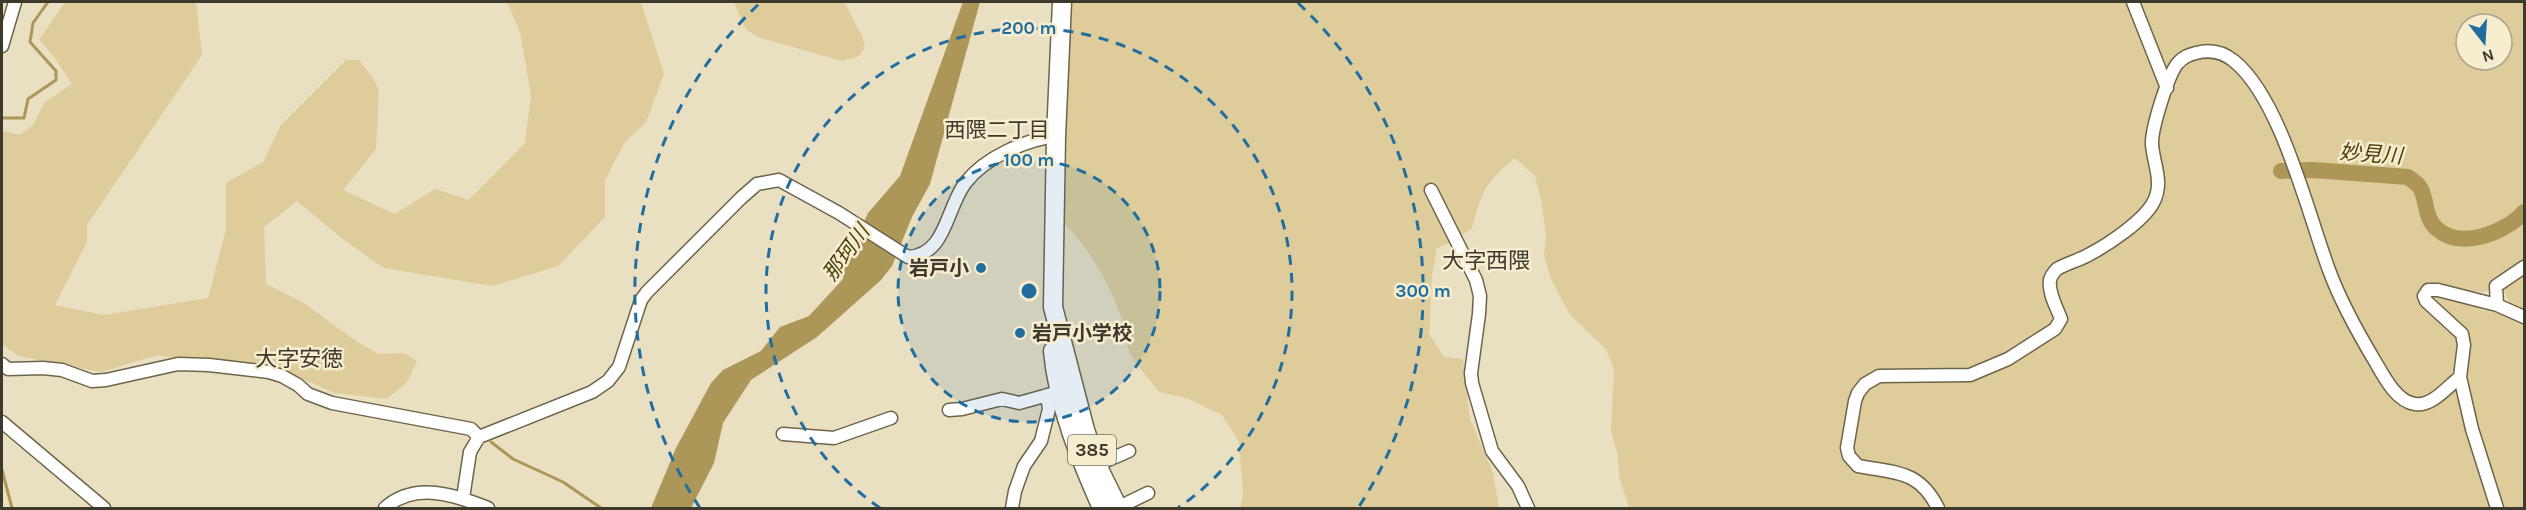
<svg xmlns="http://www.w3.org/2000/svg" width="2526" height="510" viewBox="0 0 2526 510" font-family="Karla,'Noto Sans JP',sans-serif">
  <rect width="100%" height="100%" fill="#e9dfc1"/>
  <path fill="#decd9a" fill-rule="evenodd" d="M 65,2 L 196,2 L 202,55 L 87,225 L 87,242 L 55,305 L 104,315 L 208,298 L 226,230 L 226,183 L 263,162 L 281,125 L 346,60 L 359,60 L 373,78 L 379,91 L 376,149 L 343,190 L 395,214 L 435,189 L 469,200 L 525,143 L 531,96 L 520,32 L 507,2 L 641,2 L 664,74 L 646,122 L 625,142 L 605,180 L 605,217 L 558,266 L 492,286 L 384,268 L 340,237 L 297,201 L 264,227 L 266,284 L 304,303 L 356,341 L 378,354 L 404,353 L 417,361 L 407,382 L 387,399 L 335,393 L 298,377 L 241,371 L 158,355 L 101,372 L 18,356 L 2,344 L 2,131 L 20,135 L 33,125 L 45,102 L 72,84 L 52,54 L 39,40 Z
    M 734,2 L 844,2 L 862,36 L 865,47 L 859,56 L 842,61 L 761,38 L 746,30 Z
    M 1068,2 L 2524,2 L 2524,312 L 2510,304 L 2502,287 L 2483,292 L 2475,291 L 2481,310 L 2500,313 L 2524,324 L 2524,508 L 1629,508 L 1619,476 L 1618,456 L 1611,430 L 1614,370 L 1606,349 L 1570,315 L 1551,279 L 1544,256 L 1546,237 L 1542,204 L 1535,176 L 1515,158 C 1486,180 1481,194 1472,228 L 1452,242 L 1437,248 L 1432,275 L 1429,334 L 1444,357 L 1463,359 L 1470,419 L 1493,473 L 1499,508 L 1240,508 L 1243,494 L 1239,442 L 1222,415 L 1187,398 L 1159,392 C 1150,380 1139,368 1131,355 C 1125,345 1126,330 1122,319 C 1108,281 1089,247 1059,218 ZM 2466,24 L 2502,24 L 2502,60 L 2466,60 Z"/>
  <path fill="#ac9759" d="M 963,2 L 980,2 L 930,184 L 912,217 L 892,266 L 881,280 L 817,337 L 751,380 L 723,423 L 714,463 L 691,508 L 651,508 L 676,448 L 711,383 L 723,370 L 761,351 L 780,327 L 809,316 L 843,279 L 846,260 L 868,213 L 900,176 Z"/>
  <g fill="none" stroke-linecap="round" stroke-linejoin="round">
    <path stroke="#ac9759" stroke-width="3" d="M 2,118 L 24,118 L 28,99 L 56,80 L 56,71 L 30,42 L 33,23 L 48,2
      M 491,442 L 513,459 L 563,482 L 601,508
      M 2,470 L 12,508"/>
    <path stroke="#ac9759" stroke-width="16" d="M 2281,171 L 2313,170 L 2408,177 C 2412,180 2416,183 2419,186 C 2428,198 2423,217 2437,229 C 2461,250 2505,233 2524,212"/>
    <g stroke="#6d644a" stroke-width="15">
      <path id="minor" d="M 2133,2 L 2167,88
        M 2,46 L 15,2
        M 1431,190 L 1476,280 L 1480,296 L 1479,314 L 1471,373 L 1472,383 L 1492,451 L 1518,486 L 1528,508
        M 2497,305 L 2496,286 L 2524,267
        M 2,364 L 8,369 L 43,368 L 62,370 L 92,381 L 106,380 L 178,364 L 209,365 L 269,372 L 282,376 L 298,385 L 308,394 L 332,403 L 471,429 L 479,437
        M 949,410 L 962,409 L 1002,399 L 1019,403 L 1066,390
        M 2,422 L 104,508
        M 783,434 L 834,438 L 891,418
        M 1097,465 L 1129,451
        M 463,498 L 470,452 L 479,437 L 592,392 L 608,381 L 619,367 L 641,300 L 647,292 L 741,198 L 757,184 L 779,180 L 839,213 L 908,257 C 947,255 946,207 966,182 C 986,157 1025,140 1056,136
        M 385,508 C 415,481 455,495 488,508
        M 1012,508 L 1015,491 L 1024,466 L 1041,441 L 1049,409 L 1047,395
        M 1117,508 L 1148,493
        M 1938,508 C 1919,470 1896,473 1858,466 L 1849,456 L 1847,448 L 1855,401 L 1858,393 L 1865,384 L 1879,376 L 1970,375 L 2008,359 L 2055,329 L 2061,319 C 2057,308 2048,293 2050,280 C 2051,276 2054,272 2057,269 C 2067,263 2080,260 2090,254 C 2109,244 2143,221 2153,203 C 2164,183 2154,166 2152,145 C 2151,129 2168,76 2177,64 C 2183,57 2188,55 2196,53 C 2211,49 2223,52 2234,61 C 2281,99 2308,214 2329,270 C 2341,303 2358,333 2376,363 C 2384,377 2397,402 2415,404 C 2432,407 2448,386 2460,377
        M 2497,508 L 2472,429 L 2460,377 L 2464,345 L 2462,334 L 2426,301 L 2424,296 L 2428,290 L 2438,290 L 2497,305 L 2524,317"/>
    </g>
    <g stroke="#6d644a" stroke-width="21">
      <path id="highway" d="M 1062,2 L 1056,136 L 1053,307 L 1085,430 L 1097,465 L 1118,508
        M 1053,351 C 1058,406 1080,458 1102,508"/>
    </g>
    <use href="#minor" stroke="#fff" stroke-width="12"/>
    <use href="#highway" stroke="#fff" stroke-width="18"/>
  </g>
  <circle cx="1029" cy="291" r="131" fill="#206ea0" fill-opacity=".12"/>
  <g fill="none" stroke="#206ea0" stroke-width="3" stroke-dasharray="10 8">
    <circle cx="1029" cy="291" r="131"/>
    <path d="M880 508A263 263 0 1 1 1178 508"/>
    <path d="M700 508A394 394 0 0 1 760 3M1298 3A394 394 0 0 1 1358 508"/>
  </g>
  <g fill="#206ea0" stroke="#f6ecce" stroke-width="2">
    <circle cx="981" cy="268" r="6"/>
    <circle cx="1020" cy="333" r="6"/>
  </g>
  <g text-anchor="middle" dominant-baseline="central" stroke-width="5" stroke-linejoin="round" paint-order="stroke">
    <rect fill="#f6ecce" stroke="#746f5d" stroke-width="1.5" x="1068" y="435" width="48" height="30" rx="4.5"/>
    <g font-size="18" font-weight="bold" fill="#3d392d">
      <text x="1092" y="450">385</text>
    </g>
    <g font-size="20" font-weight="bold" fill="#3d392d" stroke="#f6ecce" text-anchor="end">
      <text x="969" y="268">岩戸小</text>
      <text x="1032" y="333" text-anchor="start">岩戸小学校</text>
    </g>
    <g font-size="21" fill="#3d392d" stroke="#f6ecce">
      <text x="997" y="130">西隈二丁目</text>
    </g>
    <g font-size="21" font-style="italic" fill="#4d3e0a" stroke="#f6ecce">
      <text transform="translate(2371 154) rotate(4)">妙見川</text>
      <text transform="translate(846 253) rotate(-54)">那珂川</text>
    </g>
    <g font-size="22" fill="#3d392d" stroke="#f6ecce">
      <text x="1486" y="261">大字西隈</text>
      <text x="299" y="359">大字安徳</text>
    </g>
  </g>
  <circle cx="1029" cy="291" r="9" fill="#206ea0" stroke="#f6ecce" stroke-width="3"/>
  <g font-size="18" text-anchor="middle" font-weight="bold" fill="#206ea0" stroke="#f6ecce" stroke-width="5" stroke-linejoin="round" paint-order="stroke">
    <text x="1029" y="34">200 m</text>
    <text x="1029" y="166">100 m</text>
    <text x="1423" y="297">300 m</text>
  </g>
  <rect width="2526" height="510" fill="none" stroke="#3d392d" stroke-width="6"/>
  <g transform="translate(2484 42) rotate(163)"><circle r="28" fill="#f6ecce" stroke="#aca48e" stroke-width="1.5"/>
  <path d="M0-4.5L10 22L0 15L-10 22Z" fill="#206ea0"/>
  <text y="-9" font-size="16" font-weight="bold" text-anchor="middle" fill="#3d392d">N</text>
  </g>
</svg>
